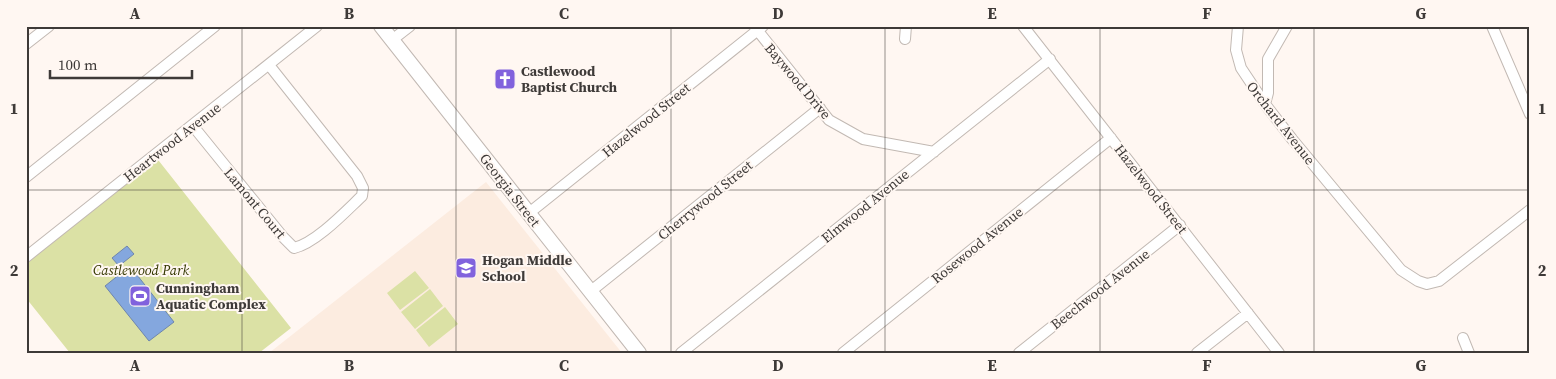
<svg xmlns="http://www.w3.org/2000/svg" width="1556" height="379" viewBox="0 0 1556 379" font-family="'Source Serif 4',serif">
  <rect width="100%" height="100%" fill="#fff7f2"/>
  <path fill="#fcece0" d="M 486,182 L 622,353 L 269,353 Z"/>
  <path fill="#dbe1a5" d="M 155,156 L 291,328 L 259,353 L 70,353 L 26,298 L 26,257 Z
    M 415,271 L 429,288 L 400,310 L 387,293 Z
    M 430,289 L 443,306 L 415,329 L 401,312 Z
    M 445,307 L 458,324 L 429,347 L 416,330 Z"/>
  <path fill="#84a7de" stroke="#6f86ac" d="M 127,246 L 134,254 L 119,266 L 112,258 Z
    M 130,266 L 174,322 L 149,341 L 105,286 Z"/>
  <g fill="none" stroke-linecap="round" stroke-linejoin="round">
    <g stroke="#c2b9b3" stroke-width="12">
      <path id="minor" d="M 754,26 L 829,120 L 863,139 L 934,152
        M 1023,26 L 1279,353
        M 1238,26 L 1236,50 L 1241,68 L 1265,104 L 1292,139 L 1401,270 L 1418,281 L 1427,284 L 1439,281 L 1530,210
        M 1492,26 L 1530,114
        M 905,39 L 906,26
        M 392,40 L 410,26
        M 26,44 L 49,26
        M 1265,104 L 1268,93 L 1268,59 L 1287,26
        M 193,126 L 283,237 L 294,248 C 316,243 346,211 362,196 L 363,188 L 357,176 L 269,65
        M 26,177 L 215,26
        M 529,213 L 763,26
        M 26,257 L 317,26
        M 591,291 L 820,108
        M 1463,338 L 1469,353
        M 681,353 L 1050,59
        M 843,353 L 1111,138
        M 1019,353 L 1180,225
        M 1197,353 L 1248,313"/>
    </g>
    <g stroke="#c2b9b3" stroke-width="16">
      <path id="secondary" d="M 381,26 L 639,353"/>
    </g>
    <use href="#minor" stroke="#fff" stroke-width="10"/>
    <use href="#secondary" stroke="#fff" stroke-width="14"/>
  </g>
  <path fill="none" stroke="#3e3a38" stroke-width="1" stroke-opacity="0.55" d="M 242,26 L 242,353M 456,26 L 456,353M 671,26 L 671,353M 885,26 L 885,353M 1100,26 L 1100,353M 1314,26 L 1314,353M 26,190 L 1530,190"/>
  <defs>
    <g id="church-square" transform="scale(1.125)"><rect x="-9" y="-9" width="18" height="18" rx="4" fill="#8162dd" stroke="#fff7f2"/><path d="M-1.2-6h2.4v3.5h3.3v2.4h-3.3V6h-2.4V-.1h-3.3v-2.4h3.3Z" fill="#fff"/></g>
    <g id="school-square" transform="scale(1.125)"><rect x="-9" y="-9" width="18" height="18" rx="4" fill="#8162dd" stroke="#fff7f2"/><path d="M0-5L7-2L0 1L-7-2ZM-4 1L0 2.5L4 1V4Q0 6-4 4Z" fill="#fff"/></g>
    <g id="stadium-square" transform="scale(1.125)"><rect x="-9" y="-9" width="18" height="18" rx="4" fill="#8162dd" stroke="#fff7f2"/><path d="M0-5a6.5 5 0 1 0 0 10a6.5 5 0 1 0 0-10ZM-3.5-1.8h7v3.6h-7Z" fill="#fff"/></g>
  </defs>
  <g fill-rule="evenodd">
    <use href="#church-square" x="505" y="79"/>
    <use href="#school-square" x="466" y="268"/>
    <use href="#stadium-square" x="140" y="296"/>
  </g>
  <g text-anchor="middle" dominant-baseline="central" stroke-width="4" stroke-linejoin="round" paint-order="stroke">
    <g font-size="14" font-weight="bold" fill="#3e3a38" stroke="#fff7f2" text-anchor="start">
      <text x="521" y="71">Castlewood<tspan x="521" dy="16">Baptist Church</tspan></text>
      <text x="482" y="260">Hogan Middle<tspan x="482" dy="16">School</tspan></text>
      <text x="156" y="288">Cunningham<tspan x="156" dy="16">Aquatic Complex</tspan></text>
    </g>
    <g font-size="14" fill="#3e3a38" stroke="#fff7f2">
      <text transform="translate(798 81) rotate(50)">Baywood Drive</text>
      <text transform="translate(646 120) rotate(-39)">Hazelwood Street</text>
      <text transform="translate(1281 123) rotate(52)">Orchard Avenue</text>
      <text transform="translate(172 142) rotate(-38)">Heartwood Avenue</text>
      <text transform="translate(1151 189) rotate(52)">Hazelwood Street</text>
      <text transform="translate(510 190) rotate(52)">Georgia Street</text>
      <text transform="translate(705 200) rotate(-39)">Cherrywood Street</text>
      <text transform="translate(255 203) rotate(50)">Lamont Court</text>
      <text transform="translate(865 206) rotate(-39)">Elmwood Avenue</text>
      <text transform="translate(977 245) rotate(-39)">Rosewood Avenue</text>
      <text transform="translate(1100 289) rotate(-38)">Beechwood Avenue</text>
    </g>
    <g font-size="14" font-style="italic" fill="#353800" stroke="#fff7f2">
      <text x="141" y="270">Castlewood Park</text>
    </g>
  </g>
  <rect width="1556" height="379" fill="none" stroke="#fff7f2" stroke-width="55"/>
  <path d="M50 70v8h142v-8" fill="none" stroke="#3e3a38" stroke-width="2.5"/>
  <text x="58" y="70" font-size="15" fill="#3e3a38" stroke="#fff7f2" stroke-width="4" paint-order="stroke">100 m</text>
  <rect x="28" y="28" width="1500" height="324" fill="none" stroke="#3e3a38" stroke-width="2"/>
  <g font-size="16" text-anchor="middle" font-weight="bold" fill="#3e3a38">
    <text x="135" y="19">A</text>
    <text x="349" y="19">B</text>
    <text x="564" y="19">C</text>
    <text x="778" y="19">D</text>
    <text x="992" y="19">E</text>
    <text x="1207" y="19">F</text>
    <text x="1421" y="19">G</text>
    <text x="14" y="114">1</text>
    <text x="1542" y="114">1</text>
    <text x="14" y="276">2</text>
    <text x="1542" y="276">2</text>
    <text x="135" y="371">A</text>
    <text x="349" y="371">B</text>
    <text x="564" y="371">C</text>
    <text x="778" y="371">D</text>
    <text x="992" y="371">E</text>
    <text x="1207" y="371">F</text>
    <text x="1421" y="371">G</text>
  </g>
</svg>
